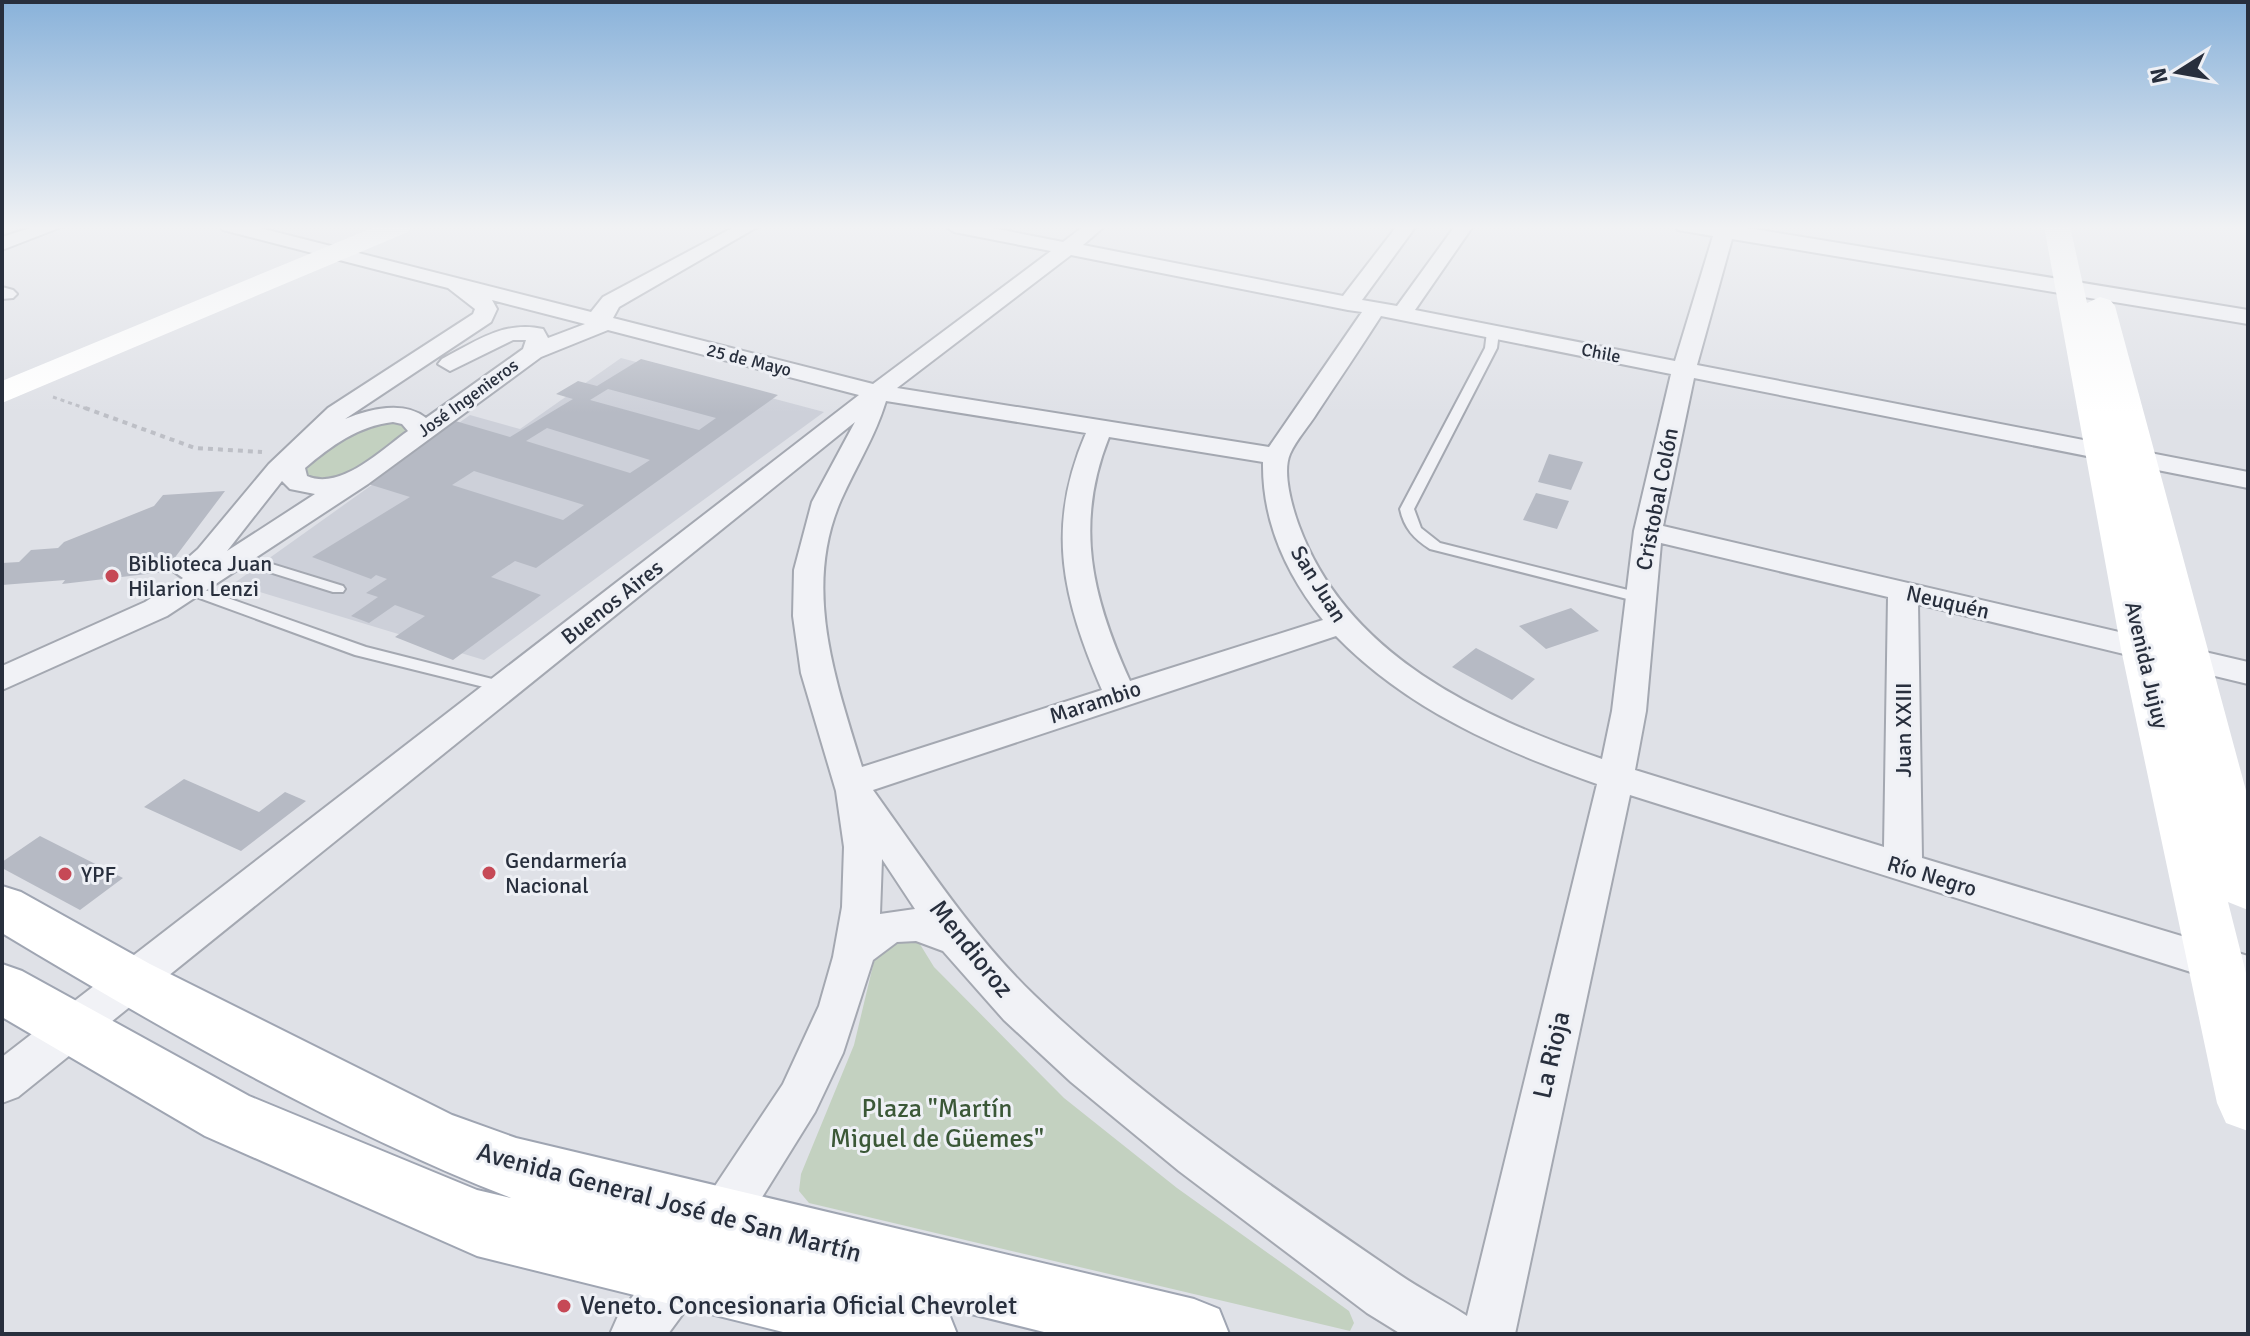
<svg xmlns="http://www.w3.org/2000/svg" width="2250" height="1336" viewBox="0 0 2250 1336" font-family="Signika,sans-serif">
  <rect width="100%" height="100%" fill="#dfe1e7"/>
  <path fill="#cdd0d9" d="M 621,358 L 824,412 L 484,660 L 233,584 L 470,415 L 520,429 Z"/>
  <path fill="#c3d1c0" d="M 400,420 L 409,428 L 408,434 C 376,457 349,484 307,479 L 303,467 L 357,427 Z
    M 902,937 L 918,941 L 934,967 L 1064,1098 L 1177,1188 L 1349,1311 L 1354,1323 L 1350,1331 L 809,1203 L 799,1191 L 801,1174 L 854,1045 L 875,957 Z"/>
  <path fill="#b6bac4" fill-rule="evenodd" d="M 641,359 L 778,395 L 536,568 L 515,561 L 491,577 L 541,595 L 453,660 L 395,637 L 425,616 L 395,605 L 369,623 L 351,616 L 378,597 L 366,593 L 387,579 L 376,575 L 371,579 L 312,557 L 410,497 L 365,483 L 452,420 L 510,437 L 573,399 L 556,394 L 578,381 L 597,386 ZM 608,389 L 716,418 L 699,430 L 590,400 ZM 547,428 L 650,460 L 630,473 L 526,441 ZM 474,471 L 584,505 L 563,520 L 452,485 Z
    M 1549,454 L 1583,462 L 1571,490 L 1538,482 Z
    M 225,491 L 164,572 L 62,584 L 65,580 L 2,585 L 2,563 L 19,562 L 31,550 L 58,548 L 64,542 L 154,506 L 163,495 Z
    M 1536,493 L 1569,501 L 1557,529 L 1523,520 Z
    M 1571,608 L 1599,631 L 1546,649 L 1519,626 Z
    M 1476,648 L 1535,679 L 1512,700 L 1452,667 Z
    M 184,779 L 259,812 L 285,792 L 306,801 L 241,851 L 144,807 Z
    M 40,836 L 123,878 L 80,910 L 2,868 L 2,862 Z"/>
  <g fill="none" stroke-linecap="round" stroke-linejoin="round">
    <g stroke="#a4a8b1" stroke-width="4">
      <path id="lane" d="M 1493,329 L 1499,332 L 1497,348 L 1414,509 L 1421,528 L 1440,543 L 1644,594 L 1646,597 L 1644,600 L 1639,602 L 1430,549 C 1414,539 1404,528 1400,509 L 1485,348 L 1487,332 Z
        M 236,553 L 343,586 L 345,589 L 343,592 L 333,592 L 231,560 L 229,557 Z
        M 188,584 L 366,647 L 504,682 L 512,687 L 504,692 L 355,655 L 183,592 L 181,589 L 183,586 Z"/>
    </g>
    <g stroke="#a4a8b1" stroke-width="4">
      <path id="street" d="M 36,226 L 64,226 L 2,250 L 2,237 Z
        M 220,226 L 252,226 L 591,312 L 603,297 L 736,226 L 759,226 L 619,307 L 613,318 L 873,384 L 1051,251 L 954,232 L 945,226 L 982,226 L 1063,242 L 1084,226 L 1105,226 L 1083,245 L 1343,296 L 1397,226 L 1416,226 L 1362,300 L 1397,306 L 1455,226 L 1473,226 L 1415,310 L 1675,361 L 1713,236 L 1678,230 L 1676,226 L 1735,226 L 2248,310 L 2248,324 L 1732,239 L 1697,365 L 2248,472 L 2248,488 L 1694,378 L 1663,526 L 2248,662 L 2248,684 L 1918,604 L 1922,858 L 2248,956 L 2248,990 L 1630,795 L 1515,1334 L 1401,1334 L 1367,1313 L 1179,1171 L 1071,1082 L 1004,1020 L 943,951 L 916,941 L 897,942 L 873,960 L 843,1053 L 815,1112 L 733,1244 L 716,1251 L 699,1244 L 692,1227 L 699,1210 L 783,1084 L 819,1006 L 833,957 L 842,907 L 844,847 L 836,791 L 801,673 L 793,616 L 794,570 L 812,502 L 855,422 L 18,1097 L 2,1103 L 2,1057 L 859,395 L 608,330 L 541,357 L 368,484 L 167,616 L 2,690 L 2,666 L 145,602 L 183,578 L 173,571 L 198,549 L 269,464 L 328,408 L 473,314 L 475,309 L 448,288 L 223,230 ZM 1071,255 L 1348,310 L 1362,312 L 1269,447 L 897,388 ZM 492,300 L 585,324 L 548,338 L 543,329 C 504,320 475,342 442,359 L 438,364 L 450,371 L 513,340 L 526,340 L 523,349 L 426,418 C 404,400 369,409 345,419 L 491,322 L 497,309 ZM 1381,316 L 1671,374 L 1634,531 L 1612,711 L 1602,759 C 1479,716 1347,656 1299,526 C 1292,507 1282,472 1290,454 C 1296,440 1309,426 1317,413 C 1338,381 1360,349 1381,316 ZM 886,401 L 1086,433 C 1045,528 1063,599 1102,690 L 862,767 C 836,681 802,589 841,500 C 856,466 875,437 886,401 ZM 393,422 L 402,424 L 408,431 C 382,449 341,491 307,476 L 305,468 C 331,446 358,426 393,422 ZM 1109,437 L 1263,462 C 1262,521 1286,574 1323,620 L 1130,681 C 1092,597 1074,525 1109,437 ZM 282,481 L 290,489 L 315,494 L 227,551 ZM 1661,543 L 1888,597 L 1884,847 L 1635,770 L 1646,711 ZM 1336,636 C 1408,710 1501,750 1597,784 L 1467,1316 C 1446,1302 1422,1290 1400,1275 C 1276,1190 1142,1099 1034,995 C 971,934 924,861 873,790 ZM 882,859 L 915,909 L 880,914 Z
        M 2,287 L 13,290 L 17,294 L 13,298 L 2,299 Z
        M 686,1242 L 704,1249 L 711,1267 L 704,1285 L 668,1334 L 610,1334 L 618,1316 L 668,1249 Z"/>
    </g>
    <g stroke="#9fa5b2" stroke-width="4">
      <path id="primary" d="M 2,886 L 21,892 L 150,964 L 452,1115 L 516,1138 L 1194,1299 L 1219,1309 L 1229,1334 L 1052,1334 L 939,1306 L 947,1309 L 957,1334 L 791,1334 L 477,1256 L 205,1136 L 2,1017 L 2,964 L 22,971 L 249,1096 L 477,1190 L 511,1198 C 333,1128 165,1031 2,933 Z"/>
    </g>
    <path stroke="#bdbfc6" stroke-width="3" stroke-dasharray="4 4" stroke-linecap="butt" d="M 53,397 L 90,410"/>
    <path stroke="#bdbfc6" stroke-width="4" stroke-dasharray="5 5" stroke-linecap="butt" d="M 85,408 L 195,448 L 262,452"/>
    <use href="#lane" fill="#f1f2f6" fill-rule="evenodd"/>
    <use href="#street" fill="#f1f2f6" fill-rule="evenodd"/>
    <path fill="#fff" fill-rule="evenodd" d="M 377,226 L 412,226 L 408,232 L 2,403 L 2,381 Z
      M 2044,226 L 2070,226 L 2087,303 L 2100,297 L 2110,300 L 2115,306 L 2248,798 L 2248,910 L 2228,902 L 2248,981 L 2248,1131 L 2226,1123 L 2217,1103 L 2121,649 Z"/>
    <use href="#primary" fill="#fff" fill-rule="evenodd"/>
  </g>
  <linearGradient id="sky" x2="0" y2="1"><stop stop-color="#89b2da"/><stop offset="0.55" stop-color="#f1f2f4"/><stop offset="1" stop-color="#f1f2f4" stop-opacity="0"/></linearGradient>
  <rect width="2250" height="413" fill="url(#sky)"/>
  <g fill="#c64956" stroke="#eef0f5" stroke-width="3">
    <circle cx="112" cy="576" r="8"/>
    <circle cx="489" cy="873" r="8"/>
    <circle cx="65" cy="874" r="8"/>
    <circle cx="564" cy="1306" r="8"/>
  </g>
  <g text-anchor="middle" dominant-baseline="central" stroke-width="6" stroke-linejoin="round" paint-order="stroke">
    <g font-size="18" fill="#282f3d" stroke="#eef0f5">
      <text transform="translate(1601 353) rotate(11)">Chile</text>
      <text transform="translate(749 360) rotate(14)">25 de Mayo</text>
      <text transform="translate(468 398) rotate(-36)">José Ingenieros</text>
    </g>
    <g font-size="22" fill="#282f3d" stroke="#eef0f5">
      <text transform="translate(1657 499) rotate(-79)">Cristobal Colón</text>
      <text transform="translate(1319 584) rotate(58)">San Juan</text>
      <text transform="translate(612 602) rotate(-38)">Buenos Aires</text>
      <text transform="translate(1948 602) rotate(13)">Neuquén</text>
      <text transform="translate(2147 665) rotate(77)">Avenida Jujuy</text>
      <text transform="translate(1095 702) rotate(-18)">Marambio</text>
      <text transform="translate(1903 730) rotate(-90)">Juan XXIII</text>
      <text transform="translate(1932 876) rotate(17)">Río Negro</text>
    </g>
    <g font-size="22" fill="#282f3d" stroke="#eef0f5" text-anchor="start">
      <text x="128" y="563">Biblioteca Juan<tspan x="128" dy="25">Hilarion Lenzi</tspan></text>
      <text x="505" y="860">Gendarmería<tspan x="505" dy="25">Nacional</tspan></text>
      <text x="81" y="874">YPF</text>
    </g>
    <g font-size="26" fill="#282f3d" stroke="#eef0f5">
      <text transform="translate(971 949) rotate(51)">Mendioroz</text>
      <text transform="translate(1552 1055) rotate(-77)">La Rioja</text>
      <text transform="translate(669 1203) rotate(15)">Avenida General José de San Martín</text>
    </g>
    <g font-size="26" fill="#3b5837" stroke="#eef0f5">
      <text x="937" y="1109">Plaza "Martín<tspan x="937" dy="30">Miguel de Güemes"</tspan></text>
    </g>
    <g font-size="26" fill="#282f3d" stroke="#eef0f5" text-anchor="start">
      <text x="580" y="1306">Veneto. Concesionaria Oficial Chevrolet</text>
    </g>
  </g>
  <rect width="2250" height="1336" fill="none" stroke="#282f3d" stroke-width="8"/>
  <g transform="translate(2178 72) rotate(259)" stroke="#eef0f5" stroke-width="6" paint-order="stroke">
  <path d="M0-6L14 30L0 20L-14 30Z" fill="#282f3d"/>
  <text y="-12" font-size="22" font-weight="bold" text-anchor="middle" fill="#282f3d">N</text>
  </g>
</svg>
